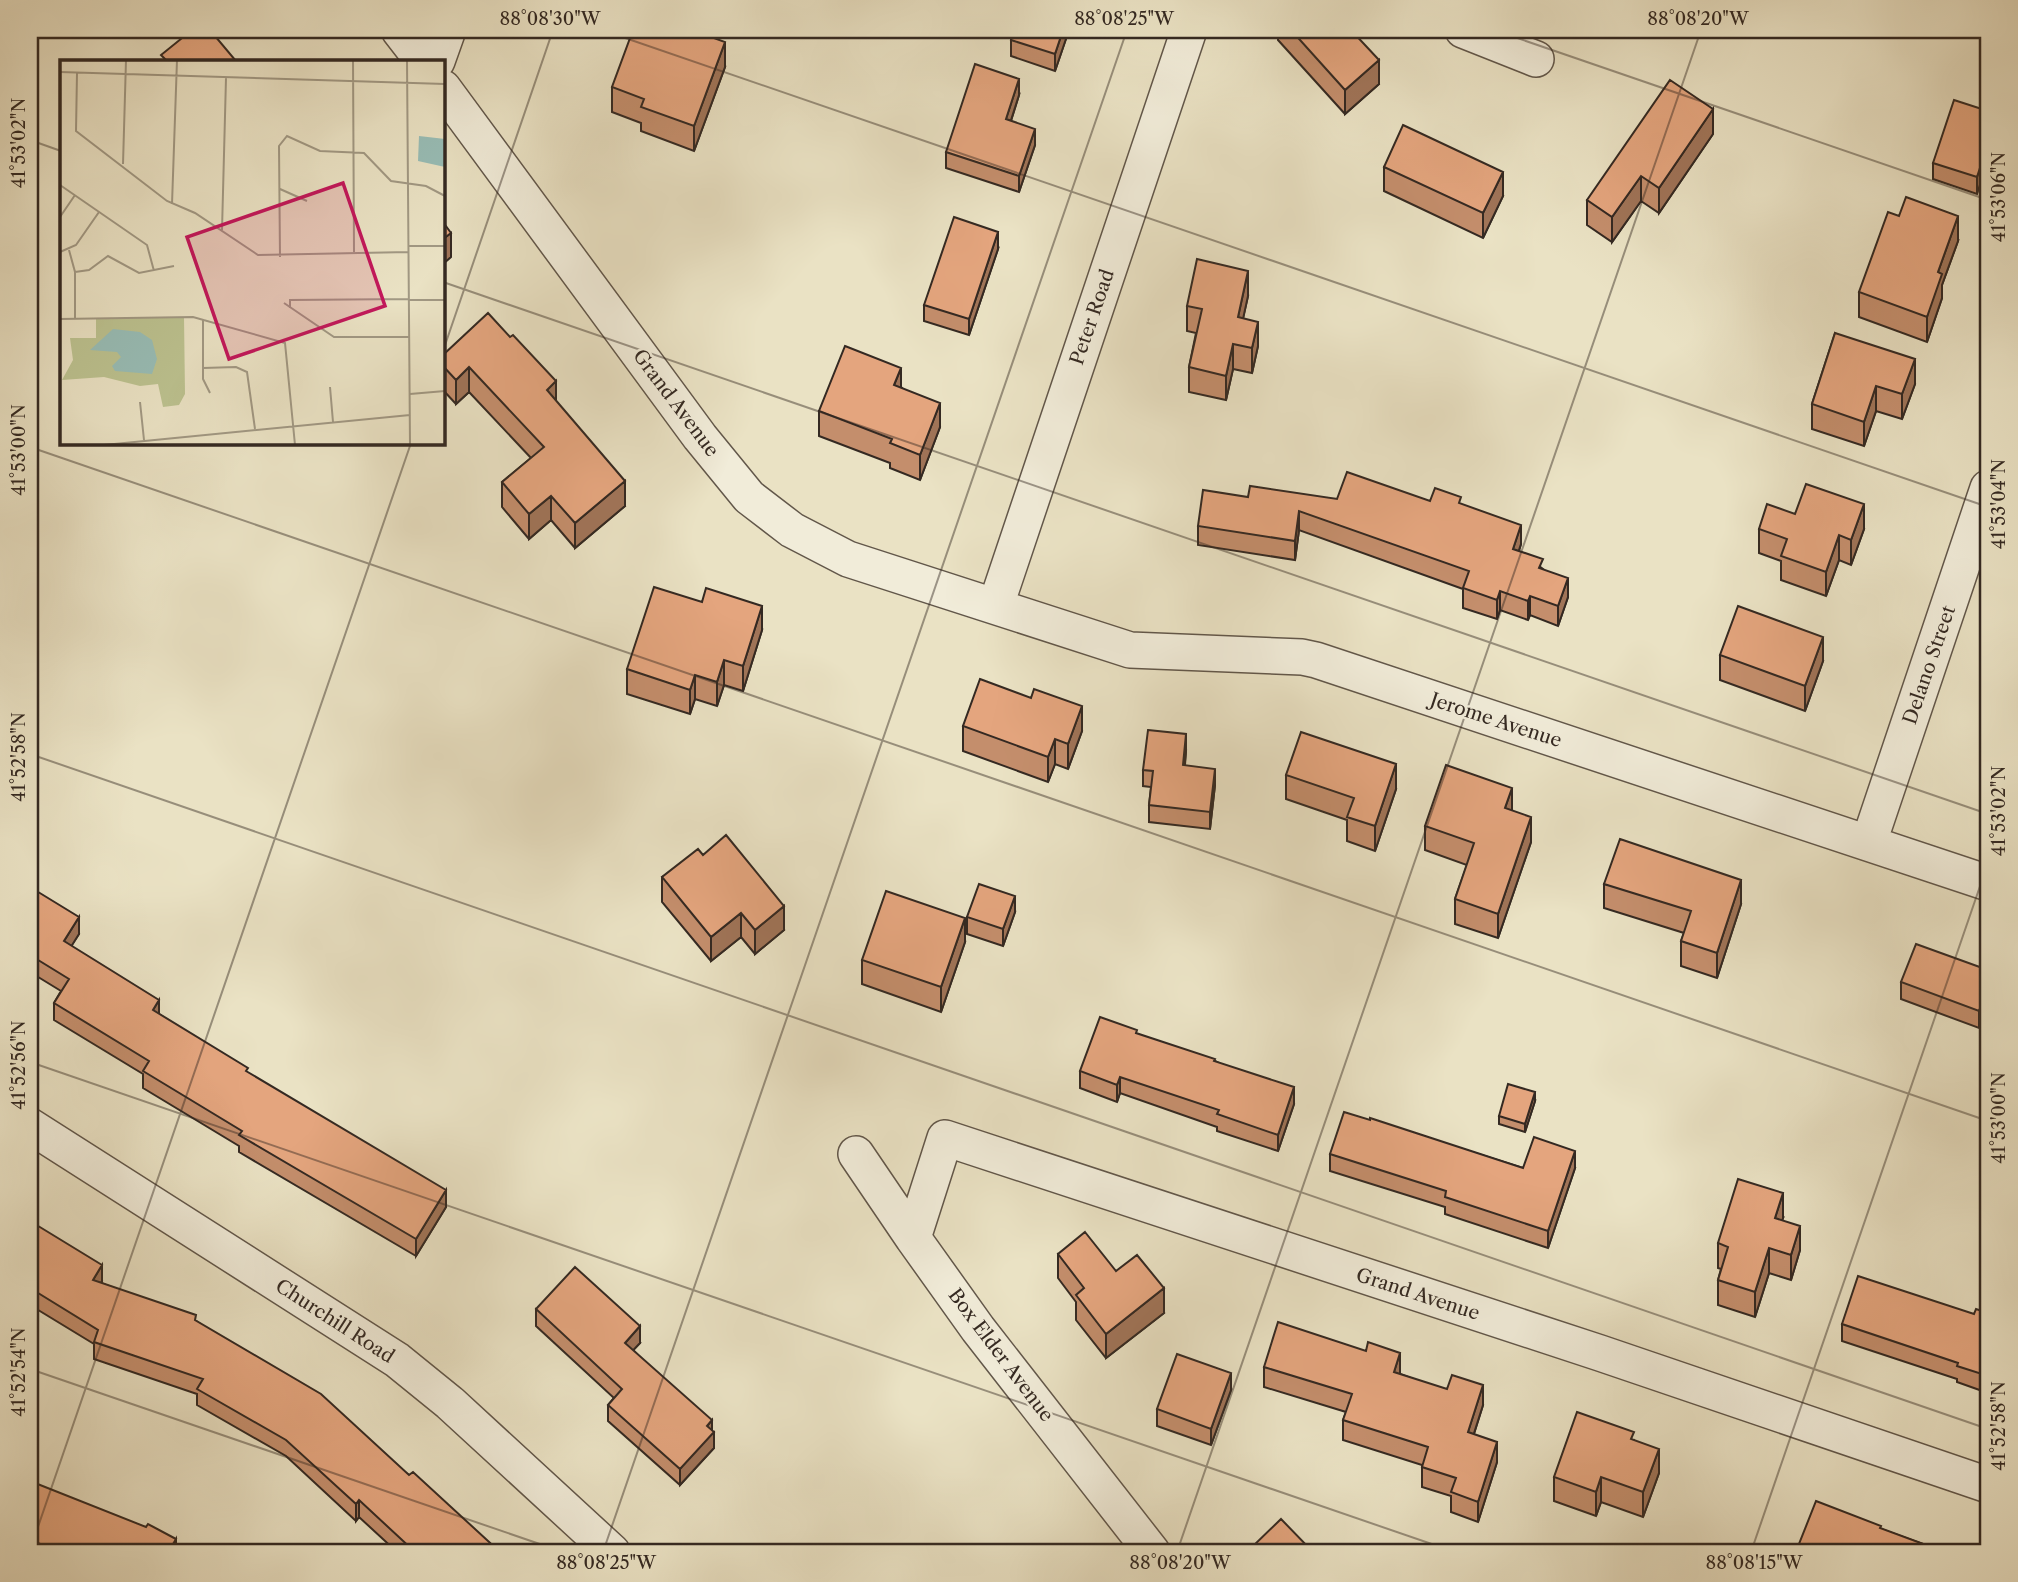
<svg xmlns="http://www.w3.org/2000/svg" width="2018" height="1582" viewBox="0 0 2018 1582" font-family="'Libre Caslon Text',serif">
  <rect width="100%" height="100%" fill="#eae2c4"/>
  <filter id="stains"><feTurbulence type="fractalNoise" baseFrequency=".00286" numOctaves="4"/><feColorMatrix values="0 0 0 0 .2 0 0 0 0 .09 0 0 0 0 .02 0 0 0 .5 -.17"/></filter>
  <radialGradient id="worn" r=".72"><stop offset=".6" stop-color="#630" stop-opacity="0"/><stop offset="1" stop-color="#630" stop-opacity=".3"/></radialGradient>
  <g fill="none" stroke-linecap="round" stroke-linejoin="round">
    <g stroke="#62574a" stroke-width="38">
      <path id="street" d="M 399,30 L 423,61
        M 1463,30 L 1536,59
        M 437,61 L 448,30
        M 443,88 L 700,437 L 749,497 L 792,530 L 848,559 L 1130,650 L 1302,657 L 1316,660 L 1988,883
        M 996,605 L 1189,30
        M 1869,842 L 1988,488
        M 30,1126 L 397,1360 L 450,1403 L 612,1552
        M 856,1154 L 913,1238 L 978,1329 L 1152,1552
        M 913,1238 L 945,1138 L 1600,1353 L 1988,1485"/>
    </g>
    <use href="#street" stroke="#f1ecd9" stroke-width="35"/>
  </g>
  <path fill="#c48e6c" stroke="#342922" stroke-width="2" d="M 1014,30 L 1069,30 L 1055,71 L 1011,56 L 1011,40 Z
    M 1278,30 L 1351,30 L 1379,84 L 1345,114 L 1278,40 Z
    M 725,67 L 694,151 L 641,131 L 641,123 L 612,112 L 612,87 Z
    M 1019,95 L 1011,121 L 1035,145 L 1019,192 L 946,168 L 946,152 Z
    M 1988,111 L 1977,194 L 1933,179 L 1933,163 Z
    M 1713,134 L 1659,213 L 1641,201 L 1612,242 L 1587,225 L 1587,200 Z
    M 1384,167 L 1503,196 L 1483,238 L 1384,191 Z
    M 1958,241 L 1942,285 L 1942,298 L 1927,342 L 1859,317 L 1859,292 Z
    M 998,249 L 969,335 L 924,321 L 924,305 Z
    M 1248,296 L 1243,318 L 1258,346 L 1252,373 L 1233,369 L 1226,400 L 1189,392 L 1189,367 L 1196,333 L 1187,331 L 1187,306 Z
    M 1835,333 L 1915,384 L 1902,419 L 1876,411 L 1864,446 L 1812,429 L 1812,404 Z
    M 443,355 L 556,401 L 625,506 L 575,548 L 551,520 L 529,539 L 502,507 L 502,482 L 531,458 L 469,392 L 456,404 L 443,390 Z
    M 901,387 L 940,427 L 920,480 L 890,468 L 890,463 L 819,436 L 819,411 Z
    M 1248,497 L 1430,501 L 1521,544 L 1519,551 L 1543,569 L 1568,597 L 1558,626 L 1530,615 L 1528,620 L 1500,610 L 1497,619 L 1463,608 L 1463,589 L 1299,530 L 1295,560 L 1198,545 L 1198,526 Z
    M 1795,514 L 1864,529 L 1851,565 L 1839,560 L 1826,596 L 1781,580 L 1781,561 L 1759,553 L 1759,529 Z
    M 762,630 L 743,691 L 724,685 L 717,706 L 695,699 L 690,714 L 627,694 L 627,669 Z
    M 1720,655 L 1823,661 L 1805,711 L 1720,680 Z
    M 1031,698 L 1082,731 L 1068,769 L 1055,764 L 1048,782 L 963,751 L 963,726 Z
    M 1186,751 L 1185,765 L 1215,785 L 1210,829 L 1149,822 L 1149,805 L 1151,787 L 1143,786 L 1143,770 Z
    M 1286,775 L 1396,789 L 1375,851 L 1347,841 L 1347,820 L 1286,799 Z
    M 1512,811 L 1531,842 L 1498,938 L 1455,924 L 1455,899 L 1467,865 L 1425,850 L 1425,826 Z
    M 703,855 L 784,930 L 755,954 L 741,937 L 711,961 L 662,902 L 662,877 Z
    M 1604,884 L 1741,904 L 1717,978 L 1681,966 L 1681,941 L 1684,933 L 1604,908 Z
    M 30,887 L 79,934 L 71,946 L 159,1014 L 446,1207 L 416,1256 L 239,1152 L 239,1146 L 143,1088 L 143,1074 L 54,1020 L 54,1003 L 61,991 L 30,972 Z
    M 1015,912 L 1003,946 L 967,934 L 967,917 Z
    M 965,942 L 941,1012 L 862,984 L 862,960 Z
    M 1988,970 L 1979,1028 L 1901,999 L 1901,982 Z
    M 1137,1034 L 1215,1061 L 1294,1104 L 1278,1151 L 1217,1131 L 1217,1127 L 1120,1093 L 1117,1102 L 1080,1088 L 1080,1071 Z
    M 1535,1101 L 1525,1132 L 1499,1124 L 1499,1116 Z
    M 1370,1120 L 1523,1168 L 1575,1168 L 1548,1248 L 1445,1214 L 1445,1207 L 1330,1171 L 1330,1154 Z
    M 1783,1218 L 1782,1220 L 1800,1250 L 1791,1280 L 1769,1273 L 1755,1317 L 1718,1305 L 1718,1280 L 1721,1269 L 1718,1268 L 1718,1243 Z
    M 30,1221 L 102,1281 L 101,1283 L 196,1321 L 409,1475 L 500,1552 L 397,1552 L 359,1517 L 356,1521 L 286,1456 L 197,1405 L 197,1394 L 94,1359 L 94,1344 L 30,1305 Z
    M 1058,1254 L 1116,1271 L 1164,1313 L 1106,1358 L 1076,1320 L 1076,1302 L 1058,1278 Z
    M 536,1309 L 640,1343 L 633,1350 L 712,1430 L 714,1448 L 680,1485 L 608,1421 L 608,1405 L 614,1398 L 536,1326 Z
    M 1988,1313 L 1988,1393 L 1957,1382 L 1957,1379 L 1842,1341 L 1842,1324 Z
    M 1264,1367 L 1400,1373 L 1400,1374 L 1483,1405 L 1474,1434 L 1497,1462 L 1478,1522 L 1451,1512 L 1451,1496 L 1422,1487 L 1422,1465 L 1343,1440 L 1343,1420 L 1346,1412 L 1264,1387 Z
    M 1231,1390 L 1211,1445 L 1157,1426 L 1157,1409 Z
    M 1634,1440 L 1659,1473 L 1643,1517 L 1601,1502 L 1596,1516 L 1554,1501 L 1554,1477 Z
    M 30,1481 L 176,1552 L 30,1552 Z
    M 1881,1529 L 1945,1552 L 1799,1552 L 1799,1544 Z"/>
  <path fill="#a07458" stroke="#342922" stroke-width="2" d="M 1063,30 L 1069,30 L 1055,71 L 1055,54 Z
    M 725,42 L 725,67 L 694,151 L 694,126 Z
    M 1379,60 L 1379,84 L 1345,114 L 1345,90 Z
    M 1019,79 L 1019,95 L 1006,136 L 1006,119 Z
    M 1713,109 L 1713,134 L 1659,213 L 1659,188 Z
    M 1035,129 L 1035,145 L 1019,192 L 1019,176 Z
    M 1988,143 L 1988,160 L 1977,194 L 1977,177 Z
    M 1503,172 L 1503,196 L 1483,238 L 1483,213 Z
    M 1641,176 L 1641,201 L 1612,242 L 1612,217 Z
    M 1958,216 L 1958,241 L 1942,285 L 1942,298 L 1927,342 L 1927,317 L 1938,272 Z
    M 998,232 L 998,249 L 969,335 L 969,319 Z
    M 451,233 L 451,257 L 443,264 L 443,239 Z
    M 1248,271 L 1248,296 L 1238,342 L 1238,317 Z
    M 1258,322 L 1258,346 L 1252,373 L 1252,348 Z
    M 1233,344 L 1233,369 L 1226,400 L 1226,376 Z
    M 1915,359 L 1915,384 L 1902,419 L 1902,394 Z
    M 469,367 L 469,392 L 456,404 L 456,380 Z
    M 901,368 L 901,393 L 894,385 Z
    M 556,381 L 556,406 L 547,390 Z
    M 1876,386 L 1876,411 L 1864,446 L 1864,422 Z
    M 940,403 L 940,427 L 920,480 L 920,455 Z
    M 625,481 L 625,506 L 575,548 L 575,523 Z
    M 551,496 L 551,520 L 529,539 L 529,514 Z
    M 1864,504 L 1864,529 L 1851,565 L 1851,540 Z
    M 1299,511 L 1299,530 L 1295,560 L 1295,541 Z
    M 1521,525 L 1521,544 L 1513,568 L 1513,549 Z
    M 1839,535 L 1839,560 L 1826,596 L 1826,572 Z
    M 1568,578 L 1568,597 L 1558,626 L 1558,606 Z
    M 1500,591 L 1500,610 L 1497,619 L 1497,600 Z
    M 1530,596 L 1530,615 L 1528,620 L 1528,601 Z
    M 762,606 L 762,630 L 743,691 L 743,666 Z
    M 1823,637 L 1823,661 L 1805,711 L 1805,686 Z
    M 724,660 L 724,685 L 717,706 L 717,682 Z
    M 695,675 L 695,699 L 690,714 L 690,690 Z
    M 1082,706 L 1082,731 L 1068,769 L 1068,744 Z
    M 1186,734 L 1186,751 L 1183,782 L 1183,765 Z
    M 1055,739 L 1055,764 L 1048,782 L 1048,757 Z
    M 1396,764 L 1396,789 L 1375,851 L 1375,826 Z
    M 1215,769 L 1215,785 L 1210,829 L 1210,812 Z
    M 1512,788 L 1512,812 L 1505,808 Z
    M 1531,817 L 1531,842 L 1498,938 L 1498,914 Z
    M 1741,880 L 1741,904 L 1717,978 L 1717,953 Z
    M 1015,896 L 1015,912 L 1003,946 L 1003,929 Z
    M 784,906 L 784,930 L 755,954 L 755,930 Z
    M 741,913 L 741,937 L 711,961 L 711,937 Z
    M 79,917 L 79,934 L 64,958 L 64,941 Z
    M 965,918 L 965,942 L 941,1012 L 941,987 Z
    M 1988,985 L 1988,1002 L 1979,1028 L 1979,1011 Z
    M 159,1000 L 159,1016 L 153,1010 Z
    M 1120,1077 L 1120,1093 L 1117,1102 L 1117,1085 Z
    M 1294,1087 L 1294,1104 L 1278,1151 L 1278,1135 Z
    M 1535,1092 L 1535,1101 L 1525,1132 L 1525,1124 Z
    M 1575,1151 L 1575,1168 L 1548,1248 L 1548,1231 Z
    M 446,1190 L 446,1207 L 416,1256 L 416,1239 Z
    M 1783,1193 L 1783,1218 L 1775,1242 L 1775,1218 Z
    M 1800,1226 L 1800,1250 L 1791,1280 L 1791,1255 Z
    M 1769,1248 L 1769,1273 L 1755,1317 L 1755,1292 Z
    M 102,1265 L 102,1281 L 93,1297 L 93,1280 Z
    M 1164,1288 L 1164,1313 L 1106,1358 L 1106,1334 Z
    M 640,1326 L 640,1343 L 625,1359 L 625,1343 Z
    M 1400,1353 L 1400,1373 L 1394,1392 L 1394,1372 Z
    M 1231,1373 L 1231,1390 L 1211,1445 L 1211,1429 Z
    M 1483,1385 L 1483,1405 L 1468,1452 L 1468,1432 Z
    M 712,1420 L 712,1433 L 714,1432 L 714,1448 L 680,1485 L 680,1469 L 707,1426 Z
    M 1497,1442 L 1497,1462 L 1478,1522 L 1478,1502 Z
    M 1659,1449 L 1659,1473 L 1643,1517 L 1643,1492 Z
    M 1601,1477 L 1601,1502 L 1596,1516 L 1596,1492 Z
    M 359,1500 L 359,1517 L 356,1521 L 356,1504 Z
    M 176,1539 L 176,1552 L 169,1552 L 169,1551 Z"/>
  <path fill="#e4a57e" stroke="#342922" stroke-width="2" d="M 192,30 L 210,30 L 236,61 L 167,61 L 161,55 Z
    M 633,30 L 692,30 L 725,42 L 694,126 L 641,107 L 644,99 L 612,87 Z
    M 1014,30 L 1063,30 L 1055,54 L 1011,40 Z
    M 1291,30 L 1351,30 L 1379,60 L 1345,90 Z
    M 975,64 L 1019,79 L 1006,119 L 1035,129 L 1019,176 L 946,152 Z
    M 1670,80 L 1713,109 L 1659,188 L 1641,176 L 1612,217 L 1587,200 Z
    M 1954,100 L 1988,111 L 1988,143 L 1977,177 L 1933,163 Z
    M 1403,125 L 1503,172 L 1483,213 L 1384,167 Z
    M 1906,197 L 1958,216 L 1938,272 L 1942,274 L 1927,317 L 1859,292 L 1888,212 L 1899,216 Z
    M 954,217 L 998,232 L 969,319 L 924,305 Z
    M 443,222 L 451,233 L 443,239 Z
    M 1197,259 L 1248,271 L 1238,317 L 1258,322 L 1252,348 L 1233,344 L 1226,376 L 1189,367 L 1202,309 L 1187,306 Z
    M 488,313 L 510,337 L 513,335 L 556,381 L 547,390 L 625,481 L 575,523 L 551,496 L 529,514 L 502,482 L 544,447 L 469,367 L 456,380 L 443,366 L 443,355 Z
    M 1835,333 L 1915,359 L 1902,394 L 1876,386 L 1864,422 L 1812,404 Z
    M 845,346 L 901,368 L 894,385 L 940,403 L 920,455 L 890,443 L 892,439 L 819,411 Z
    M 1347,472 L 1430,501 L 1435,488 L 1461,497 L 1459,503 L 1521,525 L 1513,549 L 1543,559 L 1539,568 L 1568,578 L 1558,606 L 1530,596 L 1528,601 L 1500,591 L 1497,600 L 1463,588 L 1469,571 L 1299,511 L 1295,541 L 1198,526 L 1203,490 L 1248,497 L 1250,486 L 1337,499 Z
    M 1806,484 L 1864,504 L 1851,540 L 1839,535 L 1826,572 L 1781,556 L 1787,539 L 1759,529 L 1767,504 L 1795,514 Z
    M 654,587 L 702,602 L 706,588 L 762,606 L 743,666 L 724,660 L 717,682 L 695,675 L 690,690 L 627,669 Z
    M 1738,606 L 1823,637 L 1805,686 L 1720,655 Z
    M 980,679 L 1031,698 L 1034,689 L 1082,706 L 1068,744 L 1055,739 L 1048,757 L 963,726 Z
    M 1148,730 L 1186,734 L 1183,765 L 1215,769 L 1210,812 L 1149,805 L 1153,771 L 1143,770 Z
    M 1301,732 L 1396,764 L 1375,826 L 1347,817 L 1354,798 L 1286,775 Z
    M 1446,765 L 1512,788 L 1505,808 L 1531,817 L 1498,914 L 1455,899 L 1474,843 L 1425,826 Z
    M 726,835 L 784,906 L 755,930 L 741,913 L 711,937 L 662,877 L 698,849 L 703,855 Z
    M 1620,839 L 1741,880 L 1717,953 L 1681,941 L 1691,911 L 1604,884 Z
    M 979,884 L 1015,896 L 1003,929 L 967,917 Z
    M 30,887 L 79,917 L 64,941 L 159,1000 L 153,1010 L 248,1068 L 246,1071 L 446,1190 L 416,1239 L 239,1135 L 242,1131 L 143,1071 L 149,1061 L 54,1003 L 69,979 L 30,955 Z
    M 886,891 L 965,918 L 941,987 L 862,960 Z
    M 1916,944 L 1988,970 L 1988,985 L 1979,1011 L 1901,982 Z
    M 1100,1017 L 1137,1030 L 1136,1033 L 1215,1059 L 1214,1061 L 1294,1087 L 1278,1135 L 1217,1114 L 1219,1110 L 1120,1077 L 1117,1085 L 1080,1071 Z
    M 1508,1084 L 1535,1092 L 1525,1124 L 1499,1116 Z
    M 1344,1112 L 1370,1120 L 1370,1118 L 1523,1168 L 1534,1137 L 1575,1151 L 1548,1231 L 1445,1197 L 1446,1191 L 1330,1154 Z
    M 1738,1179 L 1783,1193 L 1775,1218 L 1800,1226 L 1791,1255 L 1769,1248 L 1755,1292 L 1718,1280 L 1728,1247 L 1718,1243 Z
    M 30,1221 L 102,1265 L 93,1280 L 196,1315 L 195,1320 L 321,1394 L 409,1475 L 413,1472 L 500,1552 L 415,1552 L 359,1500 L 356,1504 L 286,1440 L 197,1389 L 203,1379 L 94,1342 L 98,1330 L 30,1288 Z
    M 1085,1232 L 1116,1271 L 1137,1255 L 1164,1288 L 1106,1334 L 1076,1295 L 1084,1288 L 1058,1254 Z
    M 575,1267 L 640,1326 L 625,1343 L 712,1420 L 707,1426 L 714,1432 L 680,1469 L 608,1405 L 622,1389 L 536,1309 Z
    M 1858,1276 L 1974,1314 L 1976,1309 L 1988,1313 L 1988,1376 L 1957,1366 L 1958,1363 L 1842,1324 Z
    M 1278,1322 L 1366,1351 L 1368,1342 L 1400,1353 L 1394,1372 L 1447,1389 L 1452,1375 L 1483,1385 L 1468,1432 L 1497,1442 L 1478,1502 L 1451,1492 L 1456,1478 L 1422,1467 L 1428,1447 L 1343,1420 L 1352,1394 L 1264,1367 Z
    M 1177,1354 L 1231,1373 L 1211,1429 L 1157,1409 Z
    M 1577,1412 L 1634,1432 L 1631,1439 L 1659,1449 L 1643,1492 L 1601,1477 L 1596,1492 L 1554,1477 Z
    M 30,1481 L 146,1527 L 148,1524 L 176,1539 L 169,1551 L 172,1552 L 50,1552 L 51,1548 L 30,1540 Z
    M 1816,1501 L 1881,1526 L 1880,1528 L 1945,1552 L 1820,1552 L 1799,1544 Z
    M 1281,1519 L 1313,1552 L 1253,1552 L 1250,1549 Z
    M 837,1549 L 876,1549 L 876,1552 L 837,1552 Z"/>
  <path fill="none" stroke="#342922" stroke-width="2" stroke-opacity="0.45" d="M 602,30 L 1988,507M 1494,30 L 1988,200M 30,140 L 61,151M 443,282 L 1988,814M 443,351 L 553,30M 30,447 L 1988,1121M 30,754 L 1988,1429M 30,1062 L 1455,1552M 30,1369 L 563,1552M 30,1550 L 411,443M 603,1552 L 1127,30M 1177,1552 L 1701,30M 1751,1552 L 1988,863"/>
  <g text-anchor="middle" dominant-baseline="central" stroke-width="5" stroke-linejoin="round" paint-order="stroke">
    <g font-size="19" fill="#342922" stroke="#f1ecd9">
      <text transform="translate(1092 317) rotate(-71)">Peter Road</text>
      <text transform="translate(676 403) rotate(53)">Grand Avenue</text>
      <text transform="translate(1929 665) rotate(-71)">Delano Street</text>
      <text transform="translate(1496 720) rotate(18)">Jerome Avenue</text>
      <text transform="translate(1418 1294) rotate(18)">Grand Avenue</text>
      <text transform="translate(335 1321) rotate(33)">Churchill Road</text>
      <text transform="translate(1001 1355) rotate(53)">Box Elder Avenue</text>
    </g>
  </g>
  <g transform="translate(60 60)">
    <rect width="385" height="385" fill="#eae2c4"/>
    <path d="M 124,257 L 125,334 L 119,345 L 103,347 L 98,324 L 80,326 L 44,317 L 2,320 L 13,300 L 10,278 L 36,278 L 36,259 Z" fill="#bcc290"/>
    <path d="M 359,76 L 385,79 L 385,107 L 358,101 ZM 53,269 L 80,272 L 92,280 L 97,299 L 92,314 L 55,311 L 52,306 L 61,297 L 57,292 L 30,290 Z" fill="#98bdb6"/>
    <path fill="none" stroke="#a19883" stroke-width="2" d="M 293,0 L 294,192M 347,0 L 350,385M 0,12 L 385,24M 17,13 L 16,71 L 107,141 L 135,153 L 198,195 L 349,192M 63,104 L 66,0M 0,125 L 87,185 L 94,211M 220,129 L 247,141M 112,144 L 117,0M 0,157 L 15,135M 162,170 L 166,18M 349,186 L 385,186M 9,190 L 15,212 L 15,258M 0,192 L 16,185 L 39,152M 220,197 L 219,86 L 227,76 L 260,91 L 304,93 L 331,121 L 366,126 L 385,136M 15,212 L 29,210 L 48,196 L 79,213 L 114,206M 349,240 L 385,240M 224,243 L 274,277 L 349,277M 230,248 L 230,240 L 349,239M 0,259 L 133,257 L 225,283 L 235,385M 143,259 L 143,319 L 150,333M 143,308 L 176,307 L 187,312 L 195,369M 270,327 L 273,362M 350,334 L 385,331M 80,342 L 84,380M 44,385 L 350,355"/>
    <path fill="#c2185b" fill-opacity="0.15" stroke="#c2185b" stroke-width="3.5" d="M 283,123 L 325,246 L 169,299 L 127,177 Z"/>
    <rect width="385" height="385" fill="none" stroke="#342922" stroke-width="3.5"/>
  </g>
  <rect width="2018" height="1582" fill="none" stroke="#eae2c4" stroke-width="77"/>
  <rect x="38" y="38" width="1942" height="1506" fill="none" stroke="#342922" stroke-width="2.5"/>
  <g font-size="18" text-anchor="middle" fill="#342922">
    <text x="550" y="25">88°08'30"W</text>
    <text x="1124" y="25">88°08'25"W</text>
    <text x="1698" y="25">88°08'20"W</text>
    <text transform="translate(19 143) rotate(-90)" y="6">41°53'02"N</text>
    <text transform="translate(1999 197) rotate(-90)" y="6">41°53'06"N</text>
    <text transform="translate(19 450) rotate(-90)" y="6">41°53'00"N</text>
    <text transform="translate(1999 504) rotate(-90)" y="6">41°53'04"N</text>
    <text transform="translate(19 757) rotate(-90)" y="6">41°52'58"N</text>
    <text transform="translate(1999 811) rotate(-90)" y="6">41°53'02"N</text>
    <text transform="translate(19 1065) rotate(-90)" y="6">41°52'56"N</text>
    <text transform="translate(1999 1118) rotate(-90)" y="6">41°53'00"N</text>
    <text transform="translate(19 1372) rotate(-90)" y="6">41°52'54"N</text>
    <text transform="translate(1999 1426) rotate(-90)" y="6">41°52'58"N</text>
    <text x="606" y="1569">88°08'25"W</text>
    <text x="1180" y="1569">88°08'20"W</text>
    <text x="1754" y="1569">88°08'15"W</text>
  </g>
  <rect width="100%" height="100%" filter="url(#stains)"/>
  <rect width="100%" height="100%" fill="url(#worn)"/>
</svg>
